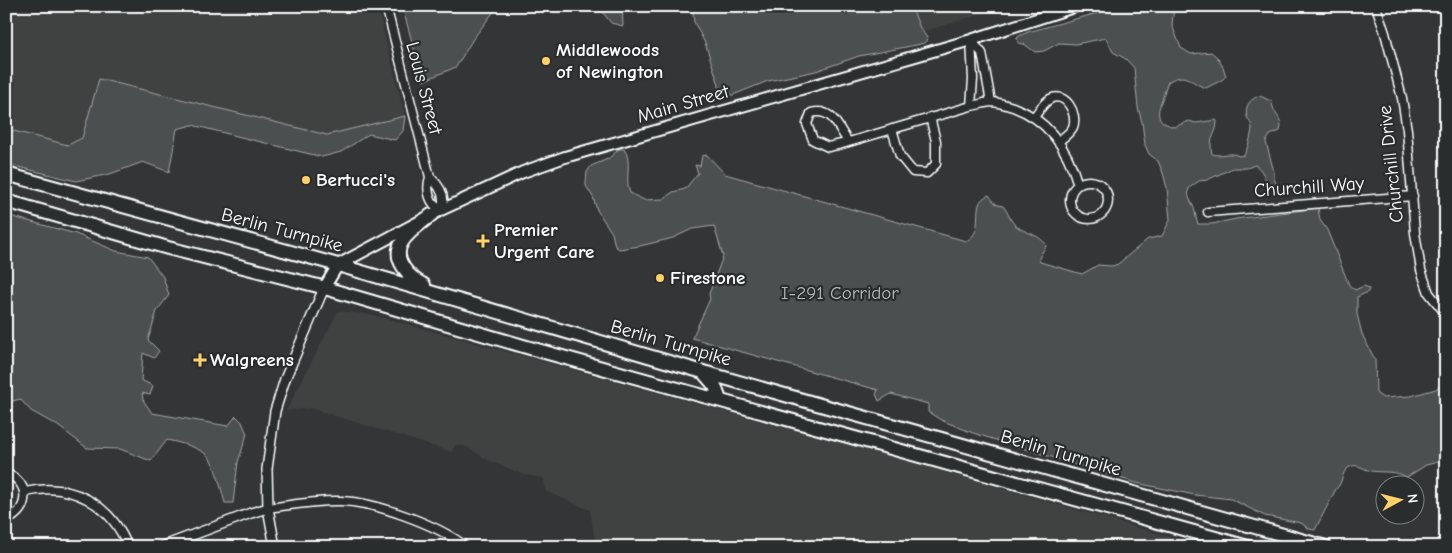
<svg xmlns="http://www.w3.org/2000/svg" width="1452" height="553" viewBox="0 0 1452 553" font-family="'Comic Neue',sans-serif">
  <rect width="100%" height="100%" fill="#333536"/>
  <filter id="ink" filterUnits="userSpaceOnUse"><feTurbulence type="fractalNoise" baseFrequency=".02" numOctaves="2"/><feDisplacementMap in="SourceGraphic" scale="10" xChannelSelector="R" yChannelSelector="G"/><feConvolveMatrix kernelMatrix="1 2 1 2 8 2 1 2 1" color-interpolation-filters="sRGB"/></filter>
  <g filter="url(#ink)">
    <path fill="#404243" d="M 6,6 L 377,6 L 405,116 L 327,135 L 100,79 L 82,138 L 68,145 L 6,129 Z
      M 911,6 L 1006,6 L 922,32 L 915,19 Z
      M 338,311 L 373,315 L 942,471 L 1205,547 L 624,547 L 613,540 L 605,546 L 595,541 L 590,510 L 545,491 L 544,478 L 525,475 L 488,460 L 467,447 L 455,445 L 452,452 L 310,408 L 286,411 Z"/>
    <path fill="#4c4f50" stroke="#a6a7a8" d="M 402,6 L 498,6 L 473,39 L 456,67 L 423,81 Z
      M 598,6 L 622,6 L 623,26 L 611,23 Z
      M 692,6 L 911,6 L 920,28 L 928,39 L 924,43 L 916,45 L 859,56 L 816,71 L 768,81 L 733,95 L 728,95 L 713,100 L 718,92 L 719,85 L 705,43 L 694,22 Z
      M 1123,6 L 1174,6 L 1172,25 L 1181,48 L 1191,54 L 1211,52 L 1217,57 L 1223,67 L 1226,76 L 1222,80 L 1206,88 C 1189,83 1187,70 1168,82 C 1167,84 1166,87 1165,90 C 1161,106 1149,120 1174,127 L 1189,121 L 1196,123 L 1216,120 L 1217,121 C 1217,136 1208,136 1212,154 C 1221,157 1230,151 1239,156 L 1244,155 C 1248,148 1251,137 1252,128 C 1252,124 1249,121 1247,117 C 1244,107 1250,98 1260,96 L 1271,101 C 1272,104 1273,107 1274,110 C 1278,118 1283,121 1280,131 L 1270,135 L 1266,142 L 1274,172 L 1274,179 L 1279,188 L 1278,191 L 1275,191 L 1268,187 C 1266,179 1262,169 1255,165 L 1247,168 L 1233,168 L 1207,180 L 1199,181 L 1189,188 C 1186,198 1193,202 1195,212 C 1196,216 1196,220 1198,224 L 1212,224 L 1236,219 L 1318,208 L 1320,220 L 1327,230 L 1349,285 L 1355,290 L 1364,286 L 1369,288 L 1368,292 L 1357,297 L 1357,314 L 1362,334 L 1375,360 L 1376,393 L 1383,398 L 1411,396 L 1436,389 L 1446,381 L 1446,460 L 1426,465 L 1407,477 C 1393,470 1385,473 1371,471 C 1362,469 1357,462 1348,468 C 1341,473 1343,483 1336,489 L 1315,530 L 1309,529 L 1301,523 L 1265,516 L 1231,499 L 1195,495 L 1136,483 L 973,433 L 941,420 L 928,412 L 928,404 L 891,394 L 879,401 L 876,394 L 878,390 L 692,338 L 710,299 L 709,294 L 723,256 L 714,226 L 692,229 L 673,238 L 640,246 L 619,249 L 615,246 L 612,233 L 597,210 L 593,197 L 586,186 L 586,182 L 587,172 L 591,166 L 608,159 L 619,149 L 624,149 C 633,161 624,179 630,193 L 644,200 L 663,199 L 673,192 L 685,189 L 698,173 L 695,165 L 700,166 L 702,156 L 707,155 L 725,174 L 966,241 C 988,230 967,203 989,195 C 994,202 995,205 1003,206 C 1008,211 1009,219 1014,224 C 1023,233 1035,232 1045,243 L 1046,246 L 1039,258 L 1040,262 L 1082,274 L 1098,265 L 1112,266 L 1118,264 L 1148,239 L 1162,236 L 1170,220 L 1167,188 L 1163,173 L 1158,161 L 1149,154 L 1145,145 L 1142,122 L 1138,108 L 1134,68 L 1126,59 L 1113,52 L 1106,38 L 1076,44 L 1059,43 L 1044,51 L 1035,52 L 1024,44 L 1018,43 L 1017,38 L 1019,36 L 1028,32 Z
      M 99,79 L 327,135 L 405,116 L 403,131 L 395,140 L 369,134 L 341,152 L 322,157 L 192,125 L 177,129 L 169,172 L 143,162 L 110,174 L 76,181 L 6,164 L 6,129 L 68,145 L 82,138 Z
      M 6,215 L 76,234 L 116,251 L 148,257 L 163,277 L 169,295 L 157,311 L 148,340 L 159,351 L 154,358 L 143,353 L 141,380 L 153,386 L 150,395 L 142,393 L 143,400 L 152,413 L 228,426 L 236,416 L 242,422 L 247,434 L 238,462 L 233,503 L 225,503 C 222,492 215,462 207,455 C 196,446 180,443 167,440 L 151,461 L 120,449 L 87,448 L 58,426 L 31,411 L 20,399 L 6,403 Z"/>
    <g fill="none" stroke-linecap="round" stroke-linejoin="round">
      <g stroke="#fff" stroke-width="11">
        <path id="minor" d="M 386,6 L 430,177 C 426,190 429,204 441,210 C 447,197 440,186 430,177
          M 1376,6 L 1385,33 L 1402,98 L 1407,130 L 1415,233 L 1421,270 L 1429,293 L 1446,314
          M 971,40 L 982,53 L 991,102
          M 971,106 L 973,79 L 971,40
          M 1034,117 C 1038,112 1044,102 1050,99 C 1066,91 1078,114 1073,127 C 1071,132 1064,137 1059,141
          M 892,129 L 900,156 L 913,172 L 927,173 L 936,164 L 936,141 L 930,117
          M 848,142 C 838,127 832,107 811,113 L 807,124 L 813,140 L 828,147 L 842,144 L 971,106 C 977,105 984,103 990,102 C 997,102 1007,105 1013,107 C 1049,120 1068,149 1078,185
          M1070 200a19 19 0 1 1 38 0a19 19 0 1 1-38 0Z
          M 1208,212 L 1413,196
          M 6,474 C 31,481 30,512 6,520
          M 25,492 C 71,481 111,504 128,547
          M 268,508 C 291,505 317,500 341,501 C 375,502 439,525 466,547"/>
      </g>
      <g stroke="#fff" stroke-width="12">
        <path id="tertiary" d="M 161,547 L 251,513 L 268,508
          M 275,547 L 268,508 L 267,469 L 275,411 L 285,379 L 324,288"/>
      </g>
      <g stroke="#fff" stroke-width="14">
        <path id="secondary" d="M 324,288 L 338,265 L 441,210 L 523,172 L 565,157 L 971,40 L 1077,6"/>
      </g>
      <g stroke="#fff" stroke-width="16">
        <path id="trunk" d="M 6,174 L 338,265 L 703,372 L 1326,547
          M 6,201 L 168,248 L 318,286 L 530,348 L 1248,547
          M 424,285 C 410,278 391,260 402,242 C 409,231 422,223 431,215
          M 703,372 L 715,386 L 720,400"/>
      </g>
      <use href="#minor" stroke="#2a2d2e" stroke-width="8"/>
      <use href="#tertiary" stroke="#2a2d2e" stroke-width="9"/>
      <use href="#secondary" stroke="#2a2d2e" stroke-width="10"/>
      <use href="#trunk" stroke="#2a2d2e" stroke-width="12"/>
    </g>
  </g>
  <g fill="#ffd166" stroke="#2a2d2e" stroke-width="2">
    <circle cx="546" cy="61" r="5"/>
    <circle cx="306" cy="180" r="5"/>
    <path d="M480.5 233.5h5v5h5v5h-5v5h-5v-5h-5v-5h5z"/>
    <circle cx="660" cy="278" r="5"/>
    <path d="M197.5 352.5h5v5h5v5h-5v5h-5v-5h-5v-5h5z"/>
  </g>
  <g text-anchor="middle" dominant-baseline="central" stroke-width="4.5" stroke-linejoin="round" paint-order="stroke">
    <g font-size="19" font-weight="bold" fill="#fff" stroke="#2a2d2e" text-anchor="start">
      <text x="556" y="50">Middlewoods<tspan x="556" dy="22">of Newington</tspan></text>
      <text x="316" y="180">Bertucci's</text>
      <text x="494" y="230">Premier<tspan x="494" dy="22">Urgent Care</tspan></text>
      <text x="670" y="278">Firestone</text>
      <text x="210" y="360">Walgreens</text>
    </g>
    <g font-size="19" fill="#fff" stroke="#2a2d2e">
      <text transform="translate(424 88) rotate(75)">Louis Street</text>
      <text transform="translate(683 104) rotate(-16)">Main Street</text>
      <text transform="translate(1391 164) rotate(-96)">Churchill Drive</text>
      <text transform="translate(1309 187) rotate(-4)">Churchill Way</text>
      <text transform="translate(282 230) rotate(15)">Berlin Turnpike</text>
      <text transform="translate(671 343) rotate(16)">Berlin Turnpike</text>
      <text transform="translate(1061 453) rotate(16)">Berlin Turnpike</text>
    </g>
    <g font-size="19" fill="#b7b9b9" stroke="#2a2d2e">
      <text x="840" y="293">I-291 Corridor</text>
    </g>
  </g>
  <rect width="1452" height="553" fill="none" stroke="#2a2d2e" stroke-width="25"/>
  <rect x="12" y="12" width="1427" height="528" fill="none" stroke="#fff" stroke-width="2" filter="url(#ink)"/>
  <g transform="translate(1400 500) rotate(83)"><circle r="24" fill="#2a2d2e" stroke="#7f8182"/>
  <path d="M0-4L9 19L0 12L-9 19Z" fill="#ffd166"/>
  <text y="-8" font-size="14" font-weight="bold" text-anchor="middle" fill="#ffffff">N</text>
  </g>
</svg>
